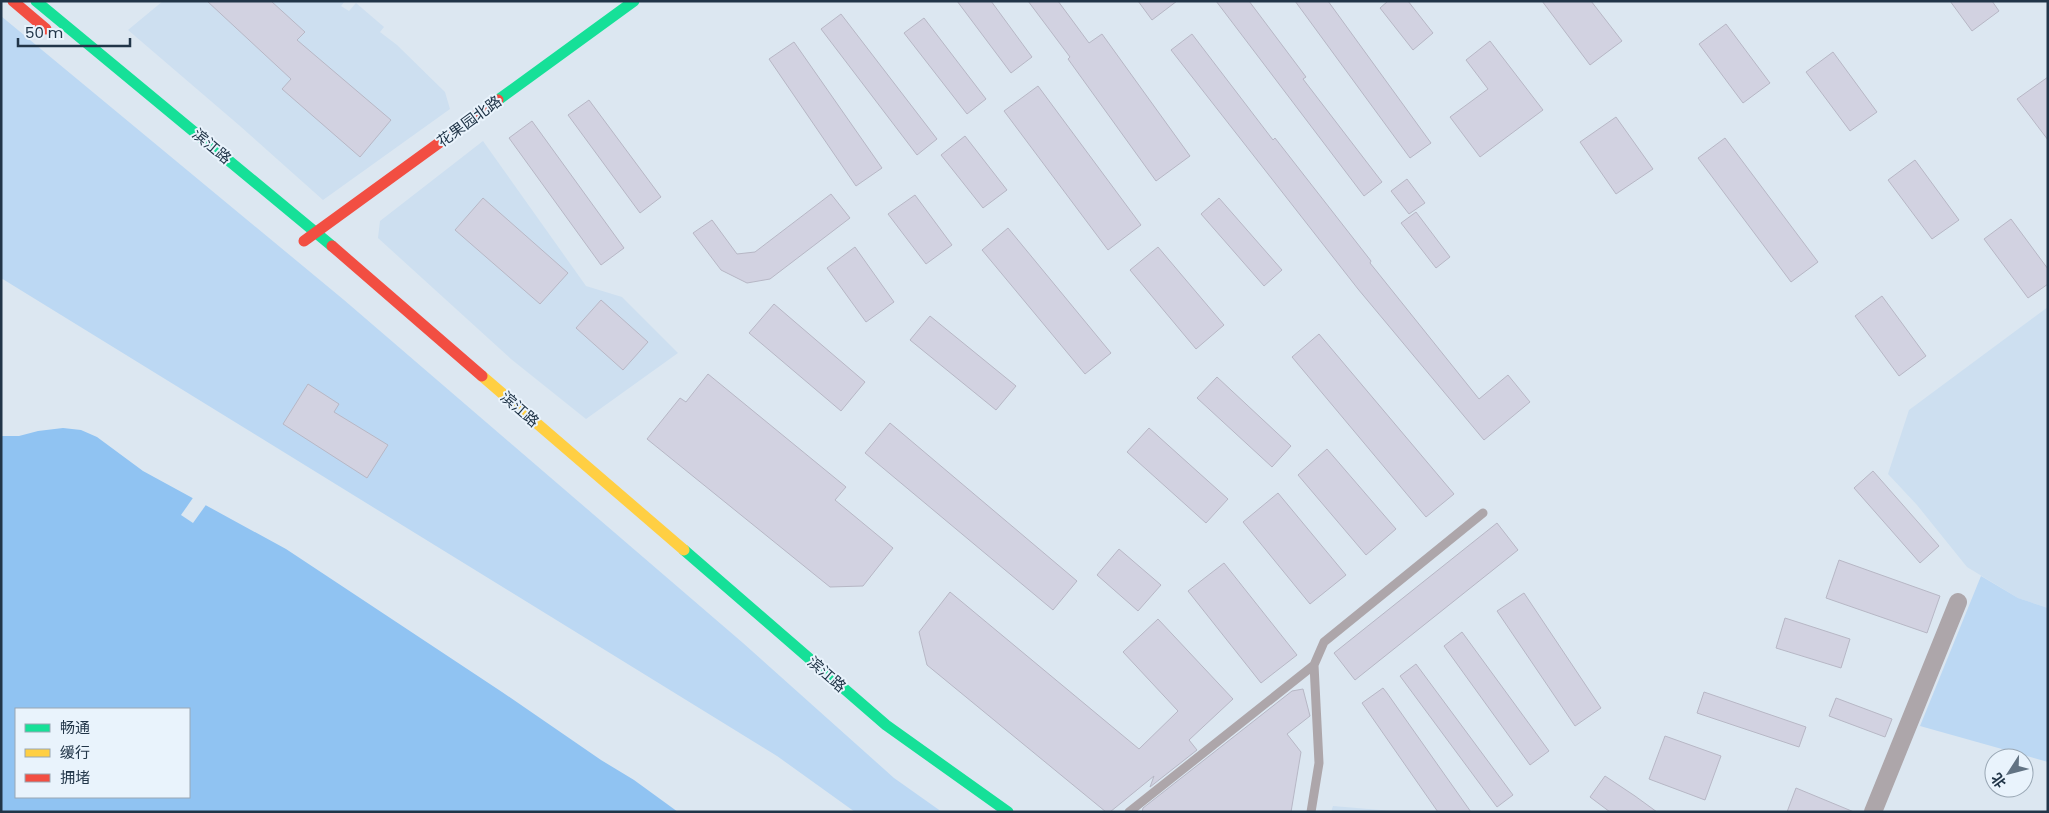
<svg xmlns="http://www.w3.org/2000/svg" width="2049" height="813" viewBox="0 0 2049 813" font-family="Poppins,'Noto Sans SC',sans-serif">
  <rect width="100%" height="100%" fill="#dce7f1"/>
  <path fill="#cddff0" d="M 163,1 L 345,1 L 341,6 L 349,11 L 356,3 L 384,27 L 380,32 L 397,45 L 445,92 L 450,109 L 323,200 L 240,126 L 128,30 Z
    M 483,141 L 586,286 L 622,297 L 678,353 L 586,419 L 511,359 L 378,238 L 380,221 Z
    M 2048,307 L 2048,608 L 2018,598 L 1967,567 L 1917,505 L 1888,474 L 1909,410 Z
    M 1333,806 L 1404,812 L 1331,812 Z"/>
  <path fill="#bcd8f3" d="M 1,16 L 344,300 L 743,643 L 894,778 L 942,812 L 855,812 L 777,756 L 1,278 Z
    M 1981,576 L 2018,598 L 2048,608 L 2048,762 L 1920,726 Z"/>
  <path fill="#90c3f2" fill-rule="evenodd" d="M 63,428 L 81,430 L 97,437 L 143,471 L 286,549 L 502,692 L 601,760 L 634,780 L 678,812 L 1,812 L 1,436 L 19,436 L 38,431 ZM 16,709 L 189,709 L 189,797 L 16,797 Z"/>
  <path fill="#dce7f1" d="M 195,495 L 208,502 L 193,523 L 181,515 Z"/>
  <path fill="#d2d2e1" stroke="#b7b7c5" d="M 207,1 L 271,1 L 305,32 L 297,40 L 391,120 L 360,157 L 282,89 L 291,79 Z
    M 957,1 L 991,1 L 1032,57 L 1011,73 Z
    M 1028,1 L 1058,1 L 1089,43 L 1102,34 L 1190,156 L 1156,181 L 1068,59 L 1070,57 Z
    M 1138,1 L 1177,1 L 1152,20 Z
    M 1216,1 L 1249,1 L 1306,77 L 1303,79 L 1382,182 L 1364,196 Z
    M 1295,1 L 1328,1 L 1431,143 L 1410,158 Z
    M 1388,1 L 1408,1 L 1433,33 L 1413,50 L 1380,8 Z
    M 1542,1 L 1591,1 L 1622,41 L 1590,65 Z
    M 1950,1 L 1992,1 L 1999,11 L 1972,31 Z
    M 841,14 L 937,139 L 917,155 L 821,29 Z
    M 924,18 L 986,99 L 967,114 L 904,33 Z
    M 1726,24 L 1770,83 L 1743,103 L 1699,44 Z
    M 1192,34 L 1273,140 L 1275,138 L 1371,261 L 1370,263 L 1479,399 L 1508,375 L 1530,402 L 1484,440 L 1358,289 L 1171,50 Z
    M 1490,41 L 1543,110 L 1480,157 L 1450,117 L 1488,89 L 1466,60 Z
    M 794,42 L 882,168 L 856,186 L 769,59 Z
    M 1833,52 L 1877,112 L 1850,131 L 1806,72 Z
    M 2048,77 L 2048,140 L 2017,99 Z
    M 1038,86 L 1141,225 L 1108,250 L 1004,111 Z
    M 589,100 L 661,197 L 640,213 L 568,115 Z
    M 1616,117 L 1653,169 L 1616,194 L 1580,142 Z
    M 532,121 L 624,248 L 601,265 L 509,138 Z
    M 965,136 L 1007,190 L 983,208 L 941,155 Z
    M 1725,138 L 1818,262 L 1791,282 L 1698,158 Z
    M 1915,160 L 1959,220 L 1932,239 L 1888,180 Z
    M 1407,179 L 1425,203 L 1409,214 L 1391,191 Z
    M 831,194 L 850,218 L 770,279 L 747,283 L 721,270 L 693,233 L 712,220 L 737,254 L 755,252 Z
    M 915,195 L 952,245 L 926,264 L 888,214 Z
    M 483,198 L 568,273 L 540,304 L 455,230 Z
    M 1219,198 L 1282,270 L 1264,286 L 1201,214 Z
    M 1416,212 L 1450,257 L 1436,268 L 1401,223 Z
    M 2011,219 L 2048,269 L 2048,284 L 2028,298 L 1984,239 Z
    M 1008,228 L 1111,353 L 1085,374 L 982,250 Z
    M 855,247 L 894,302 L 866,322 L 827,268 Z
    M 1158,247 L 1224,325 L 1196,349 L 1130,270 Z
    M 1882,296 L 1926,356 L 1899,376 L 1855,316 Z
    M 601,300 L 648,342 L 623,370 L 576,328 Z
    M 774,304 L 865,382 L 841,411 L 749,333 Z
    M 930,316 L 1016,386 L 996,410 L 910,340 Z
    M 1319,334 L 1454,494 L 1426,517 L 1292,357 Z
    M 708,374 L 846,487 L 835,500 L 893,548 L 863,586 L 830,587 L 647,439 L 680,398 L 686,402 Z
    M 1217,377 L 1291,446 L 1272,467 L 1197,398 Z
    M 308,384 L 339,404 L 334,412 L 388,445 L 367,478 L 283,424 Z
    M 890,423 L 1077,581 L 1053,610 L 865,453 Z
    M 1149,428 L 1228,499 L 1206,523 L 1127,452 Z
    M 1327,449 L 1396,529 L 1366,555 L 1298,475 Z
    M 1873,471 L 1939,546 L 1920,563 L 1854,488 Z
    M 1278,493 L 1346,575 L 1310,604 L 1243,522 Z
    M 1497,523 L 1518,550 L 1355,680 L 1334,653 Z
    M 1119,549 L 1161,585 L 1138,611 L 1097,575 Z
    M 1839,560 L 1940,596 L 1927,633 L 1826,598 Z
    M 1224,563 L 1297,655 L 1261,683 L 1188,591 Z
    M 950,592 L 1139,749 L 1178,711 L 1123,652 L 1158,619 L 1233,699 L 1189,740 L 1197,750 L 1150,787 L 1154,776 L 1110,812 L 1106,812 L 927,665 L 919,632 Z
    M 1524,593 L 1601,708 L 1575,726 L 1497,611 Z
    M 1785,618 L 1850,639 L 1841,668 L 1776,648 Z
    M 1462,632 L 1549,751 L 1530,765 L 1444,646 Z
    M 1416,664 L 1513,795 L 1497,807 L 1400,676 Z
    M 1383,688 L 1387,693 L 1471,812 L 1438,812 L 1362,703 Z
    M 1303,689 L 1310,716 L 1287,734 L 1301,752 L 1291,812 L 1142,812 L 1143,808 L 1292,691 Z
    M 1704,692 L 1806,727 L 1799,747 L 1697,713 Z
    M 1836,698 L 1892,719 L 1885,737 L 1829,716 Z
    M 1665,736 L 1721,756 L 1705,800 L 1649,779 Z
    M 1605,776 L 1635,796 L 1657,812 L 1610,812 L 1590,797 Z
    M 1796,788 L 1854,812 L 1787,812 Z"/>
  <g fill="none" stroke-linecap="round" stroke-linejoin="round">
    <path stroke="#ada6aa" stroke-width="9" d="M 1129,812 L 1314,665
      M 1311,812 L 1319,763 L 1314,665 L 1324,642 L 1483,513"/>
    <path stroke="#ada6aa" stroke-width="18" d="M 1873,812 L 1958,602"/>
    <path stroke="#16e098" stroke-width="11" d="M 36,1 L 332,246
      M 498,100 L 634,1
      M 684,550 L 886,725 L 1008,812"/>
    <path stroke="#ffcf43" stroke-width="11" d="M 482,376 L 684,550"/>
    <path stroke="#f24e42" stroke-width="11" d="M 13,1 L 46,29
      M 304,241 L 498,100
      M 332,246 L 482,376"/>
  </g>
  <g text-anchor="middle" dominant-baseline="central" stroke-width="4" stroke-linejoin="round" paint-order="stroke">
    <g font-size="15" fill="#213548" stroke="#e9f3fc">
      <text transform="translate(469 121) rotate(-36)">花果园北路</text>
      <text transform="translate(212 146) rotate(40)">滨江路</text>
      <text transform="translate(520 409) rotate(41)">滨江路</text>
      <text transform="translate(827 674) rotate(41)">滨江路</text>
    </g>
  </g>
  <rect width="2049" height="813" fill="none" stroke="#213548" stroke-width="5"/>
  <rect x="15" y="708" width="175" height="90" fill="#e9f3fc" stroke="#99a7b4"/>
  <rect x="25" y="724" width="25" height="8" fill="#16e098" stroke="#99a7b4"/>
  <text x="60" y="733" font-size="15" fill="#213548">畅通</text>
  <rect x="25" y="749" width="25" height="8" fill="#ffcf43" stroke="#99a7b4"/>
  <text x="60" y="758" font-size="15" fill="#213548">缓行</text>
  <rect x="25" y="774" width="25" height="8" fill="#f24e42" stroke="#99a7b4"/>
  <text x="60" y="783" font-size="15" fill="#213548">拥堵</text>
  <g transform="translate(2009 773) rotate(234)"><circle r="24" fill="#e9f3fc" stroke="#99a7b4"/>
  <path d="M0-4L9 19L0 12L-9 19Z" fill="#627383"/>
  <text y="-8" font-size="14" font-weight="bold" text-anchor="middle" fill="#213548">北</text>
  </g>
  <path d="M18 38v8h112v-8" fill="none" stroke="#213548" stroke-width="2.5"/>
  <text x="25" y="38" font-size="15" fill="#213548" stroke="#e9f3fc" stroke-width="4" paint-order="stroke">50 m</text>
</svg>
